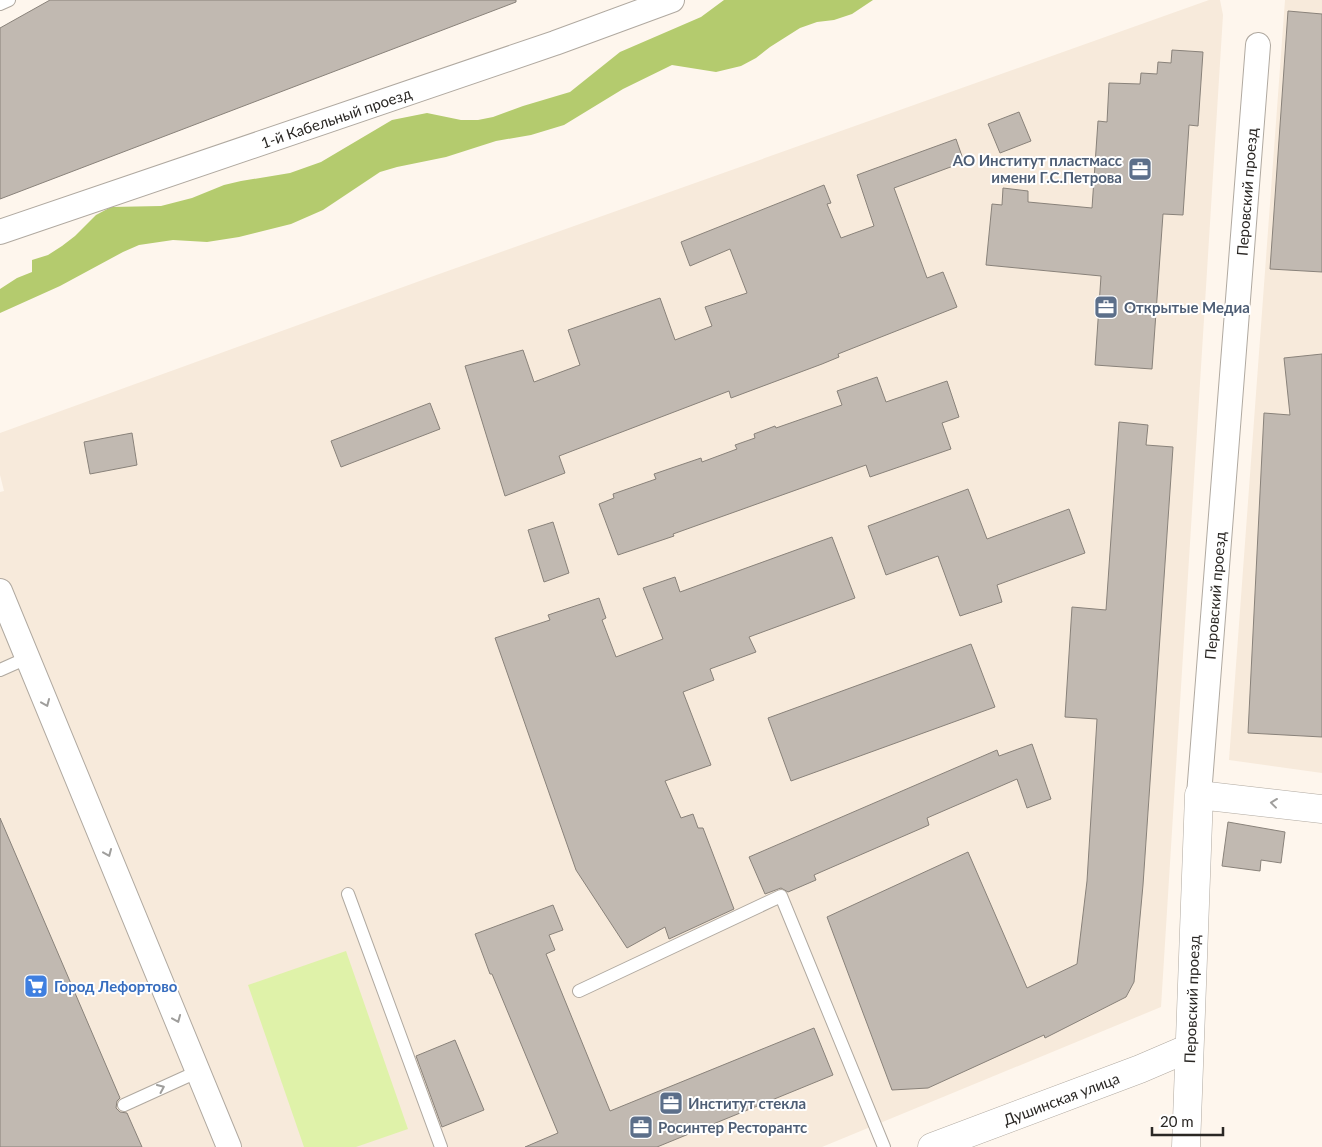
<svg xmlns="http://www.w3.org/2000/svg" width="1322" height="1147" viewBox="0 0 1322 1147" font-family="Lato,sans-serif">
  <rect width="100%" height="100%" fill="#fef6ed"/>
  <path fill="#f7eadb" d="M 1209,0 L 1220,0 L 1223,15 L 1161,1007 L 822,1147 L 0,1147 L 0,492 L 4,491 L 0,475 L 0,433 L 428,278 Z
    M 1285,0 L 1322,0 L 1322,773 L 1229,760 Z"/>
  <path fill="#dff2a9" d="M 346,951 L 408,1129 L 356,1147 L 304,1147 L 248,985 Z"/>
  <path fill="#b4cb6e" d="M 724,0 L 873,0 L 852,14 L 834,20 L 817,22 L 800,28 L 770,47 L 756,58 L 741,66 L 716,72 L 672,65 L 623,89 L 564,125 L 531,135 L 496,141 L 446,157 L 397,167 L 380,172 L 323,210 L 291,224 L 239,237 L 207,242 L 173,240 L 139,245 L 123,252 L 60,286 L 0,313 L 0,289 L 17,278 L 32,272 L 32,260 L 48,255 L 62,246 L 75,236 L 96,215 L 111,207 L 161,206 L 192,198 L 224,185 L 241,181 L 290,173 L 321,162 L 392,120 L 427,113 L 461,120 L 478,120 L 493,117 L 523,106 L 570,92 L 620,52 L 701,17 Z"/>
  <path fill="#c1b9b1" stroke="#89827a" d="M 50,0 L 516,0 L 516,2 L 0,199 L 0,28 Z
    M 1288,11 L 1322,14 L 1322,272 L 1270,269 Z
    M 1172,50 L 1203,52 L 1198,126 L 1189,125 L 1183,215 L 1163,214 L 1152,369 L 1095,365 L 1101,276 L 986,265 L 992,204 L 1002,205 L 1003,188 L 1028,191 L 1028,202 L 1092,208 L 1098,121 L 1107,122 L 1109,83 L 1140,84 L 1141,73 L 1157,74 L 1158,62 L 1171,63 Z
    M 1019,112 L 1031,141 L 1000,153 L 988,124 Z
    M 956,139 L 964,162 L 894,188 L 927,278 L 943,272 L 957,307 L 838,354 L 839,357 L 822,364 L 731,398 L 729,391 L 559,456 L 565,473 L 505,496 L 465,366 L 523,350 L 534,382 L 580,365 L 568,330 L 660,298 L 675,340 L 712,326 L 705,307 L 747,293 L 730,249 L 690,266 L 681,242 L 824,185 L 831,203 L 827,204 L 841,238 L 874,226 L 857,175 Z
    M 1322,354 L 1322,737 L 1248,733 L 1264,413 L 1290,415 L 1284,358 Z
    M 877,377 L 886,402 L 947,381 L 959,417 L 942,423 L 951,449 L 870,477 L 866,465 L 673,534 L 674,536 L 618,555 L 599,504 L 614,498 L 613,494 L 656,479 L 654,474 L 701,458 L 702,462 L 737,449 L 735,445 L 755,438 L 754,434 L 775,426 L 776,428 L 842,405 L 837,391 Z
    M 430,403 L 440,429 L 341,467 L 331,441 Z
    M 1119,422 L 1148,425 L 1146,445 L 1173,447 L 1143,885 L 1134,982 L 1126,997 L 1045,1038 L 1044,1035 L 928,1088 L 892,1090 L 827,917 L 968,852 L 1027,988 L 1077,964 L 1087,881 L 1097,719 L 1065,717 L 1072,607 L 1106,610 Z
    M 132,433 L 137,465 L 90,474 L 84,442 Z
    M 968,489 L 987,539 L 1069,509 L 1085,553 L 997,585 L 1002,602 L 960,616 L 938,556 L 886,575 L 868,526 Z
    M 553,522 L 569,573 L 544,582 L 528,530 Z
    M 832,537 L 855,598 L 749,637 L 756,652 L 710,669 L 714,680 L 683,692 L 711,765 L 665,781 L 681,818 L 693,814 L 698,828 L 703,828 L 734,909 L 669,939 L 665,927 L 627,948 L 576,870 L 495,638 L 550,620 L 548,615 L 599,598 L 606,618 L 602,620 L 616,657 L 663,639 L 643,588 L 675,577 L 680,592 Z
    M 971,644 L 995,707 L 791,781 L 768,718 Z
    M 1032,744 L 1051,799 L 1027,808 L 1017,779 L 927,818 L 929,825 L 814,875 L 816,880 L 788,892 L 781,888 L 765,894 L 749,857 L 997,750 L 999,756 Z
    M 0,818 L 120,1098 L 117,1101 L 116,1108 L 120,1112 L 127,1113 L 142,1147 L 0,1147 Z
    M 1228,822 L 1285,832 L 1281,863 L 1261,860 L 1260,871 L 1222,866 Z
    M 553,905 L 563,930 L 549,935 L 555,950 L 546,954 L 610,1111 L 814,1028 L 833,1075 L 657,1147 L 525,1147 L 558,1133 L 492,974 L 490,974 L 475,934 Z
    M 455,1040 L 484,1110 L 442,1127 L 416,1056 Z"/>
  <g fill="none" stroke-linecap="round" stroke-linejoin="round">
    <g stroke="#b0a9a0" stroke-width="14">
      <path id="lane" d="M 0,4 L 9,0
        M 0,670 L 27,658
        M 348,894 L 441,1147
        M 579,991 L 781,896 L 884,1147
        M 124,1105 L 199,1071"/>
    </g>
    <g stroke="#b0a9a0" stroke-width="26">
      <g id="street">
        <path id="s1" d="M 0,232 L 555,43 L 672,0"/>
        <path d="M 0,591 L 229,1147"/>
        <path id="s2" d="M 1199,795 L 1258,45"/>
      </g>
    </g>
    <g stroke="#b0a9a0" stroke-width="29">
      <g id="secondary">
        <path id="s3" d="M 932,1147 L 1140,1069 L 1189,1048"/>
        <path id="s4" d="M 1186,1147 L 1199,795 L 1322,809"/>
      </g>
    </g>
    <use href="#lane" stroke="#fff" stroke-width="12"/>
    <use href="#street" stroke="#fff" stroke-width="24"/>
    <use href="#secondary" stroke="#fff" stroke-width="28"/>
  </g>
  <defs><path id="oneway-chevron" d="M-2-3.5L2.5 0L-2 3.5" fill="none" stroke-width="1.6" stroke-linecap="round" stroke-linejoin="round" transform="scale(1.25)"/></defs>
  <g stroke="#9f9e9c">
    <use href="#oneway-chevron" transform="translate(46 703) rotate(67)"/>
    <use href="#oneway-chevron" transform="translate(1274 803) rotate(-173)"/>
    <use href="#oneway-chevron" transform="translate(108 853) rotate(67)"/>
    <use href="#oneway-chevron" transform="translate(177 1019) rotate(67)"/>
    <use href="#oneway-chevron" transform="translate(161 1088) rotate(-24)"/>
  </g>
  <defs>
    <g id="office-square" transform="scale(1.25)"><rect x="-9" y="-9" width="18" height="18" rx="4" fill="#5c6f8a" stroke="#fff"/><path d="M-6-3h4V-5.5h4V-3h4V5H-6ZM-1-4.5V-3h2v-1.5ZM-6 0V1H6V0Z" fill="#fff"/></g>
    <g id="supermarket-square" transform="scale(1.25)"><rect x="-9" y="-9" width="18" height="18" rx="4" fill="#3f7fe0" stroke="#fff"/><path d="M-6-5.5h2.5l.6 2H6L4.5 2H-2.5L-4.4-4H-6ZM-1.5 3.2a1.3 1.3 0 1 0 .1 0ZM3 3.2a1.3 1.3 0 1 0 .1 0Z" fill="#fff"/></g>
  </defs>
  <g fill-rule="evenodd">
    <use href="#office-square" x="1140" y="169"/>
    <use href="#office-square" x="1106" y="307"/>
    <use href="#supermarket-square" x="36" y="986"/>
    <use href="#office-square" x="671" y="1103"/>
    <use href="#office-square" x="641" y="1127"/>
  </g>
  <g text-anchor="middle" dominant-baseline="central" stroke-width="4" stroke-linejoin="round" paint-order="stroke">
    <g font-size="15" fill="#2a2724" stroke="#fff">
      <text stroke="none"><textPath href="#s1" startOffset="355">1-й Кабельный проезд</textPath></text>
      <text stroke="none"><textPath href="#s2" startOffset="605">Перовский проезд</textPath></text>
      <text stroke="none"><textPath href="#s2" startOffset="200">Перовский проезд</textPath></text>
      <text stroke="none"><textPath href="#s4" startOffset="148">Перовский проезд</textPath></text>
      <text stroke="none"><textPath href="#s3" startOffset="138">Душинская улица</textPath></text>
    </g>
    <g font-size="15" font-weight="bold" fill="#4e5e75" stroke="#fff" text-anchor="start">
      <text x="1122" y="160" text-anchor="end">АО Институт пластмасс<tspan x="1122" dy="17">имени Г.С.Петрова</tspan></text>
      <text x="1124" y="307">Открытые Медиа</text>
      <text x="688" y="1103">Институт стекла</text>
      <text x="658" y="1127">Росинтер Ресторантс</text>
    </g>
    <g font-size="15" font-weight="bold" fill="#366cbe" stroke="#fff" text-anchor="start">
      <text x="54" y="986">Город Лефортово</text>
    </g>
  </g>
  <path d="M1152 1127v8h71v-8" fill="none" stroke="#2a2724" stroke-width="2.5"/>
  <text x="1160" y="1127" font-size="15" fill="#2a2724" stroke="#ffffff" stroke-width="4" paint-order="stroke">20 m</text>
</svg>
